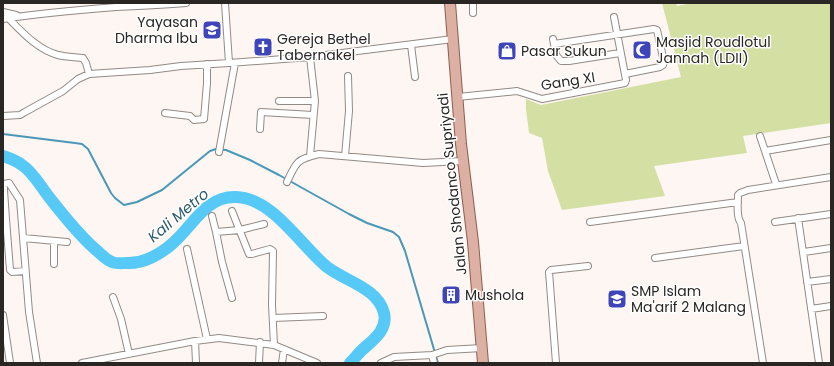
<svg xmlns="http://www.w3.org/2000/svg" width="834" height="366" viewBox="0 0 834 366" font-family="Poppins,sans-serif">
  <rect width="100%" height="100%" fill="#fef6f2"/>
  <path fill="#d4dfa3" d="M 662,3 L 676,3 L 677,6 L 692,3 L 831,3 L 831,123 L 743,136 L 747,153 L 654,166 L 665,196 L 562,210 L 548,171 L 542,138 L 529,133 L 526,109 L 526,99 L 541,105 L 681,77 Z"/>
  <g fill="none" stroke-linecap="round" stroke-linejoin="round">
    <path stroke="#4998b7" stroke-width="2" d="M 3,134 L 75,143 L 82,144 L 88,149 L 111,193 L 115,198 L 124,205 L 137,202 L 162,190 L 210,151 L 216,149 L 226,150 L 250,160 L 279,175 L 349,214 L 367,223 L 393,232 L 399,237 L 405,251 L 438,363"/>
    <path stroke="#57c9f6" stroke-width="12" d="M 3,156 C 9,158 17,161 22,165 C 33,172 41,187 49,197 C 63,215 78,234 95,249 C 100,253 106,260 112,262 C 116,264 122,263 127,263 C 143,264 161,254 173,243 C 193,226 205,196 236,197 C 273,198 300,245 327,267 C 345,281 378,288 384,313 C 388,330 373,340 362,350 C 358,354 354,359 350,363"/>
    <g stroke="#918a86" stroke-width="8">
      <path id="minor" d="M 225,3 L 229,63
        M 473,3 L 473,13
        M 3,12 L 16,15
        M 8,18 C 22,32 38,50 58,55 C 66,57 75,57 83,58 L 86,63 L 89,74
        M 3,19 C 40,13 78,10 116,7 C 140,6 163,5 186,3
        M 553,39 L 556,55 L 561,61 L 569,61 L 620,53
        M 554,44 L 654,29 L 657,30 L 664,62 L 663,65 L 660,67 L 625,74
        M 411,45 L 415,77
        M 458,97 L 517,91 L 542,99 L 625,83 L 626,80 L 614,17
        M 279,101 L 315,101
        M 165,113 L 190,116 L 194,120 L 204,119 L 207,83 L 207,64
        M 3,116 L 20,115 L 25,112 L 63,91 L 78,79 L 89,74 L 150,70 L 181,66 L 229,63 L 310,57 L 453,39
        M 260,129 L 261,112 L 313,115
        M 760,136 L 776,184
        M 765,151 L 831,140
        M 219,152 L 235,63
        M 310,156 L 315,101 L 310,57
        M 345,156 L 349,111 L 348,76
        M 287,182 C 296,162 297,159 319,154 L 423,163 L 463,161
        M 3,190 L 4,190 L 6,219
        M 4,190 L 4,184 L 9,183 L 20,200 L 29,312 L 37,363
        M 232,211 L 249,254 L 252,254 L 270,249 L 273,251 L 272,305 L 274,345
        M 212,216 L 216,232
        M 798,218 L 819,363
        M 3,220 L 6,219 L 10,270 L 12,272 L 25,271
        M 590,222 L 738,202
        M 775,222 L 831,214
        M 23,238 L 67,242
        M 187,249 L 207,339
        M 804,252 L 831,248
        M 655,258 L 744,246
        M 54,264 L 54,241
        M 807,282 L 831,279
        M 113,297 L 121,319 L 129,354
        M 232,298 L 222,262 L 216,232 L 240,230 L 264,224
        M 811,309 L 831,306
        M 3,315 L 10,363
        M 273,318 L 323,316
        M 195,341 L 196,363
        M 432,355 L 434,363
        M 82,363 L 195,341 L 219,338 L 274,345 L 317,363
        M 259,363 L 260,342
        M 282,363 L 284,349
        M 381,363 L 394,357 L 432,355 L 447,350 L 482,348
        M 556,363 L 549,272 L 551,270 L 588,266
        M 763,363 L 741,223 C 736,217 738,204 738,195 L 740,193 L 748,190 L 831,177"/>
    </g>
    <g stroke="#8e5d4f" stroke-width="12">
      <path id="primary" d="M 450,3 L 461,144 L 473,242 L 483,363"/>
    </g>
    <use href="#minor" stroke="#fff" stroke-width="6"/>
    <use href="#primary" stroke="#dcb0a3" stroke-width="10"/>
  </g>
  <defs>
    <g id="school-square" transform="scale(1)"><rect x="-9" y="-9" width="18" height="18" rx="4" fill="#3e44b9" stroke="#fff"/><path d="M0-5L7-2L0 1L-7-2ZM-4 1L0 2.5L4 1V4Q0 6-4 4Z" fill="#fff"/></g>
    <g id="church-square" transform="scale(1)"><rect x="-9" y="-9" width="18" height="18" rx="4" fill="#3e44b9" stroke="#fff"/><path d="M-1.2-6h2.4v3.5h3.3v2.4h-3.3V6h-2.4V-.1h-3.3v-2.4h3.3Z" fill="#fff"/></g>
    <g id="mosque-square" transform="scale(1)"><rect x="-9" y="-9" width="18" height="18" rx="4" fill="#3e44b9" stroke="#fff"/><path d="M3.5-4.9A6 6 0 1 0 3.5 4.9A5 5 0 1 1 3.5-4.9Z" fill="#fff"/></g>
    <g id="shop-square" transform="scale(1)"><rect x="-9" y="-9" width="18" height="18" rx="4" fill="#3e44b9" stroke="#fff"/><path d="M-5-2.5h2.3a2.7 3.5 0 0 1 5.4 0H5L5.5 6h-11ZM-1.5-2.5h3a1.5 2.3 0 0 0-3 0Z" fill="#fff"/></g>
    <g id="building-square" transform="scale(1)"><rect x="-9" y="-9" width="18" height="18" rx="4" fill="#3e44b9" stroke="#fff"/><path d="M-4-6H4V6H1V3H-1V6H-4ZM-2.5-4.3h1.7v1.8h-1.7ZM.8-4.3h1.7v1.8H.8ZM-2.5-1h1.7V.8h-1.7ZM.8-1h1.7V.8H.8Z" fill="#fff"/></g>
  </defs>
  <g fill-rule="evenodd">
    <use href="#school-square" x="212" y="30"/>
    <use href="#church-square" x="263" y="47"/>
    <use href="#mosque-square" x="642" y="50"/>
    <use href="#shop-square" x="507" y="51"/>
    <use href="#building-square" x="451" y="295"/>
    <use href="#school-square" x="617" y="299"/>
  </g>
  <g text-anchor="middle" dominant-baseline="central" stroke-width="3" stroke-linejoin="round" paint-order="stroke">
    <g font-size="14" fill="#292624" stroke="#fff" text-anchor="start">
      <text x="198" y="22" text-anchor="end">Yayasan<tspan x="198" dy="16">Dharma Ibu</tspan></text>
      <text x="277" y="39">Gereja Bethel<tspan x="277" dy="16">Tabernakel</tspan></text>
      <text x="656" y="42">Masjid Roudlotul<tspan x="656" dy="16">Jannah (LDII)</tspan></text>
      <text x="521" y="51">Pasar Sukun</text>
      <text x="631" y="291">SMP Islam<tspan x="631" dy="16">Ma'arif 2 Malang</tspan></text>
      <text x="465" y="295">Mushola</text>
    </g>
    <g font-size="14" fill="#292624" stroke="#fff">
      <text transform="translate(568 81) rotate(-9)">Gang XI</text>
      <text transform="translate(452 184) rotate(-96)">Jalan Shodanco Supriyadi</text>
    </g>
    <g font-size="15" font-style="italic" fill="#2c5b6e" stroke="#fff">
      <text transform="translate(178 215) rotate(-40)">Kali Metro</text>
    </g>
  </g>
  <rect width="834" height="366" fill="none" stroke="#292624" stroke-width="8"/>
</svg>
